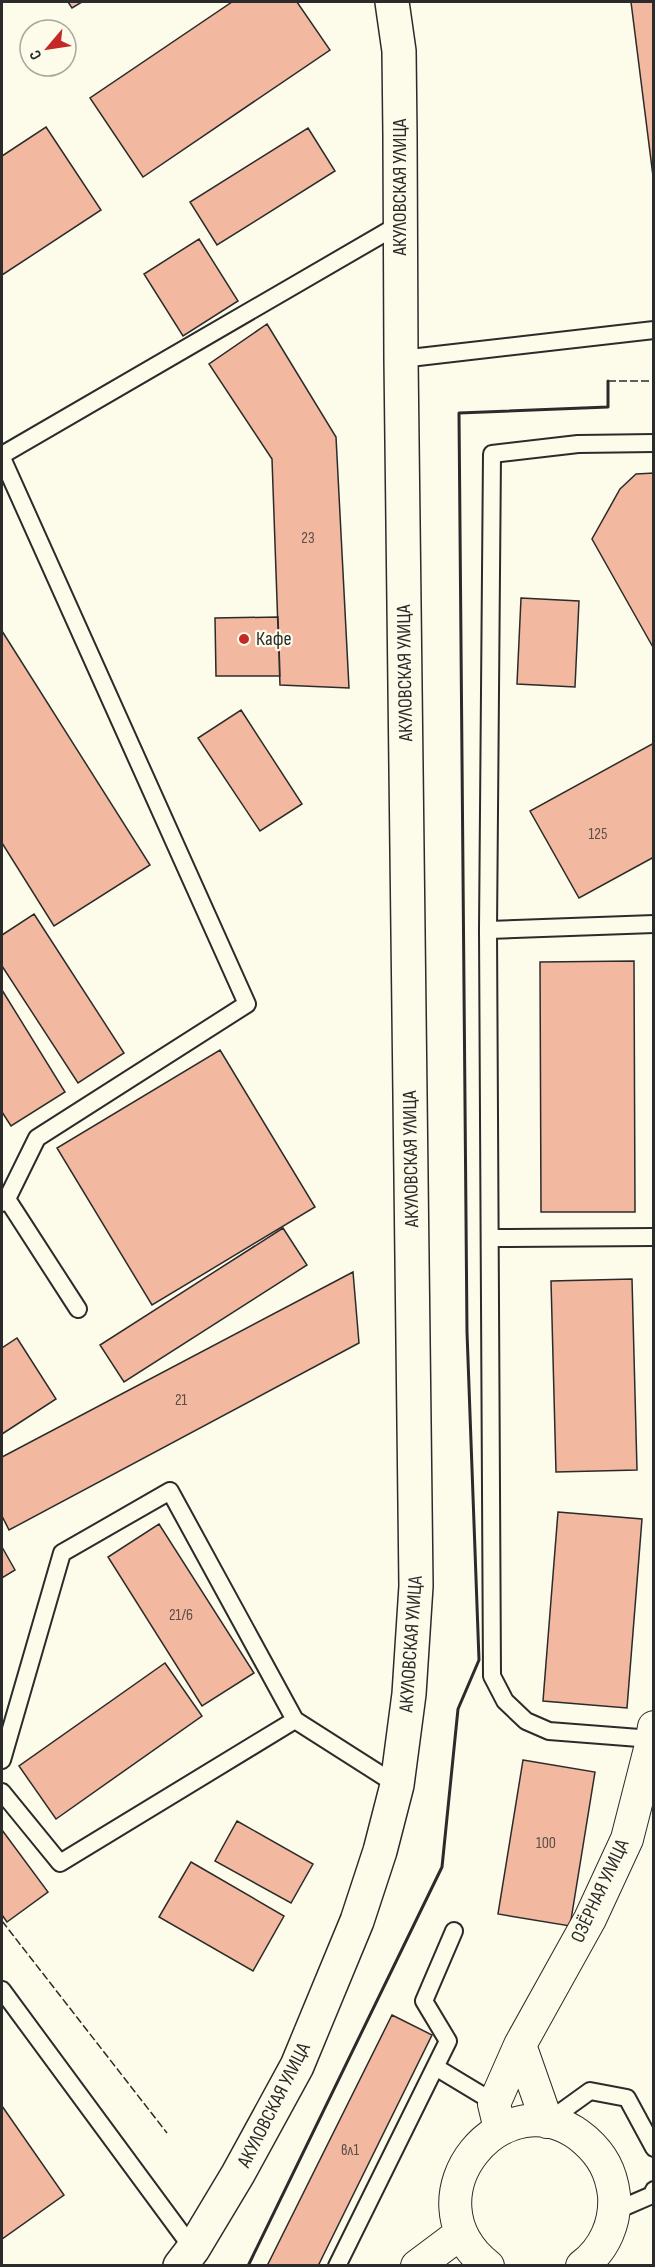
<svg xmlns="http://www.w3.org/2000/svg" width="655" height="2267" viewBox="0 0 655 2267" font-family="'Sofia Sans Condensed',sans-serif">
  <rect width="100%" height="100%" fill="#fdfbea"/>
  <path fill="#f2b8a0" stroke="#2b2b2b" stroke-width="1.5" d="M 68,2 L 82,2 L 72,8 Z
    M 232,2 L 297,2 L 330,50 L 143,177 L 90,98 Z
    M 631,2 L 654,2 L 654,184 Z
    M 46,127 L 101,210 L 2,275 L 2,156 Z
    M 308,128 L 335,171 L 217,245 L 190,202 Z
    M 199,239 L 238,301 L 183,336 L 144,274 Z
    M 267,324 L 336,437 L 349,688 L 280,685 L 272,459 L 209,364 Z
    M 654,473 L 654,649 L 592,539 L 620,489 L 636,474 Z
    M 521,598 L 579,601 L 575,687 L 517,684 Z
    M 278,617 L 280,676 L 216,676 L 215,618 Z
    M 2,631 L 150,865 L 54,926 L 2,843 Z
    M 241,710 L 302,804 L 260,831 L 198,738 Z
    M 654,743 L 654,857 L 579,898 L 530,811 Z
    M 34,914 L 124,1053 L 78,1083 L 2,966 L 2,935 Z
    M 634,961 L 635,1212 L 541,1212 L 540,962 Z
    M 2,990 L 65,1092 L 11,1126 L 2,1112 Z
    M 220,1050 L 315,1207 L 152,1305 L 57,1148 Z
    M 283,1228 L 307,1265 L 124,1382 L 100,1345 Z
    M 353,1272 L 359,1343 L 9,1530 L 2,1516 L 2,1457 Z
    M 632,1279 L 637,1470 L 556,1472 L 551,1281 Z
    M 17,1338 L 56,1399 L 2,1434 L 2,1348 Z
    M 558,1512 L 642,1519 L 627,1708 L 543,1701 Z
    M 159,1524 L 254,1673 L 202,1706 L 108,1557 Z
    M 2,1547 L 15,1570 L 2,1578 Z
    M 165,1663 L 202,1716 L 56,1819 L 19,1766 Z
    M 523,1760 L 595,1772 L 570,1926 L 498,1914 Z
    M 237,1821 L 313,1864 L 291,1903 L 215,1861 Z
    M 2,1830 L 48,1892 L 7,1922 L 2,1915 Z
    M 191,1862 L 284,1916 L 253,1971 L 159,1917 Z
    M 392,2015 L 432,2035 L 318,2266 L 267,2266 Z
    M 2,2106 L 64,2195 L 2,2239 Z"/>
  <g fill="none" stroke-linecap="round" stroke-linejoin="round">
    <g stroke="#2b2b2b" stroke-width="20">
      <path id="service" d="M 401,359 L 654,330
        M 654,443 L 578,444 L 492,454 L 488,930 L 654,924
        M 2,455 L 400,224
        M 2,458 L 247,1004 L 37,1138 L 7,1199 L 2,1203
        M 488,930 L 492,1676 L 505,1701 L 526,1721 L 549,1731 L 652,1739
        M 7,1199 L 78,1309
        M 490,1238 L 654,1237
        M 2,1760 L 62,1553 L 170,1491 L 295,1720 L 397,1785
        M 2,1792 L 60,1863 L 295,1720
        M 2,1990 L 193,2249
        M 437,2068 L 500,2106
        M 547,2122 L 590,2091 L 627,2098 L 654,2148
        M 615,2211 L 652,2195 L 654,2190
        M 337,2266 L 448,2041 L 424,2001 L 454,1931"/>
    </g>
    <g stroke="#2b2b2b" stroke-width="34">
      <path id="minor" d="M 520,2045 L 547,2122
        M 500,2129 L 494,2104 L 520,2045 L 590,1919 L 627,1839 L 650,1749 L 654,1727
        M 417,2266 L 461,2233
        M 488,2266 C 401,2197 506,2072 585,2140 C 602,2155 611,2171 614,2195 C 616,2222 605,2249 582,2266"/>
    </g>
    <g stroke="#2b2b2b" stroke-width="36">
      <path id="tertiary" d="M 180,2266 L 193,2249 L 238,2174 L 297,2066 L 357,1921 L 380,1851 L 397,1785 L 409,1694 L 416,1586 L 401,359 L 400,136 L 399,51 L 392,2"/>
    </g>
    <use href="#service" stroke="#fdfbea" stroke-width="16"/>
    <use href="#minor" stroke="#fdfbea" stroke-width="32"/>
    <use href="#tertiary" stroke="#fdfbea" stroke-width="33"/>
    <path stroke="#2b2b2b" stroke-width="1.5" stroke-dasharray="8 3" stroke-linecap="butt" d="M 608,381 L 654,381
      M 2,1921 L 167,2133"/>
    <path stroke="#2b2b2b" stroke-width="3" d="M 248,2266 L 442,1867 L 458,1709 L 479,1660 L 467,1332 L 459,413 L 608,407 L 608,381"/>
  </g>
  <circle fill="#c62828" stroke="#fdfbea" stroke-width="2" cx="244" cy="639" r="6"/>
  <g text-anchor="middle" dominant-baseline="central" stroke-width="4.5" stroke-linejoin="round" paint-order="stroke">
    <g font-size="16" fill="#5d4e48">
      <text x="308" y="538">23</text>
      <text x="598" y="834">125</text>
      <text x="181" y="1400">21</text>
      <text x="181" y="1615">21/6</text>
      <text x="546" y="1843">100</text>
      <text x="350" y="2150">вл1</text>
    </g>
    <g font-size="20" fill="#2b2b2b" stroke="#fdfbea">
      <text transform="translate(400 187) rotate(-90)">АКУЛОВСКАЯ УЛИЦА</text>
      <text transform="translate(405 673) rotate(-91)">АКУЛОВСКАЯ УЛИЦА</text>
      <text transform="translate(411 1159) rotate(-91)">АКУЛОВСКАЯ УЛИЦА</text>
      <text transform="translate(411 1644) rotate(-86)">АКУЛОВСКАЯ УЛИЦА</text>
      <text transform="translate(600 1891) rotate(-65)">ОЗЁРНАЯ УЛИЦА</text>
      <text transform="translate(274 2105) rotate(-63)">АКУЛОВСКАЯ УЛИЦА</text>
    </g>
    <g font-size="20" fill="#2b2b2b" stroke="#fdfbea" text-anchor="start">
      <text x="256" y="639">Кафе</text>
    </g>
  </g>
  <rect width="655" height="2267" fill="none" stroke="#2b2b2b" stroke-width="6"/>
  <g transform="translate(48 48) rotate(241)"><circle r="28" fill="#fdfbea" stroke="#a9a89e" stroke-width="1.5"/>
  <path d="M0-4.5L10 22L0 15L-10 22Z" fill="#c62828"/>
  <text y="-9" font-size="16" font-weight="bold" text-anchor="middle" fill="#2b2b2b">С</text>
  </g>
</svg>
